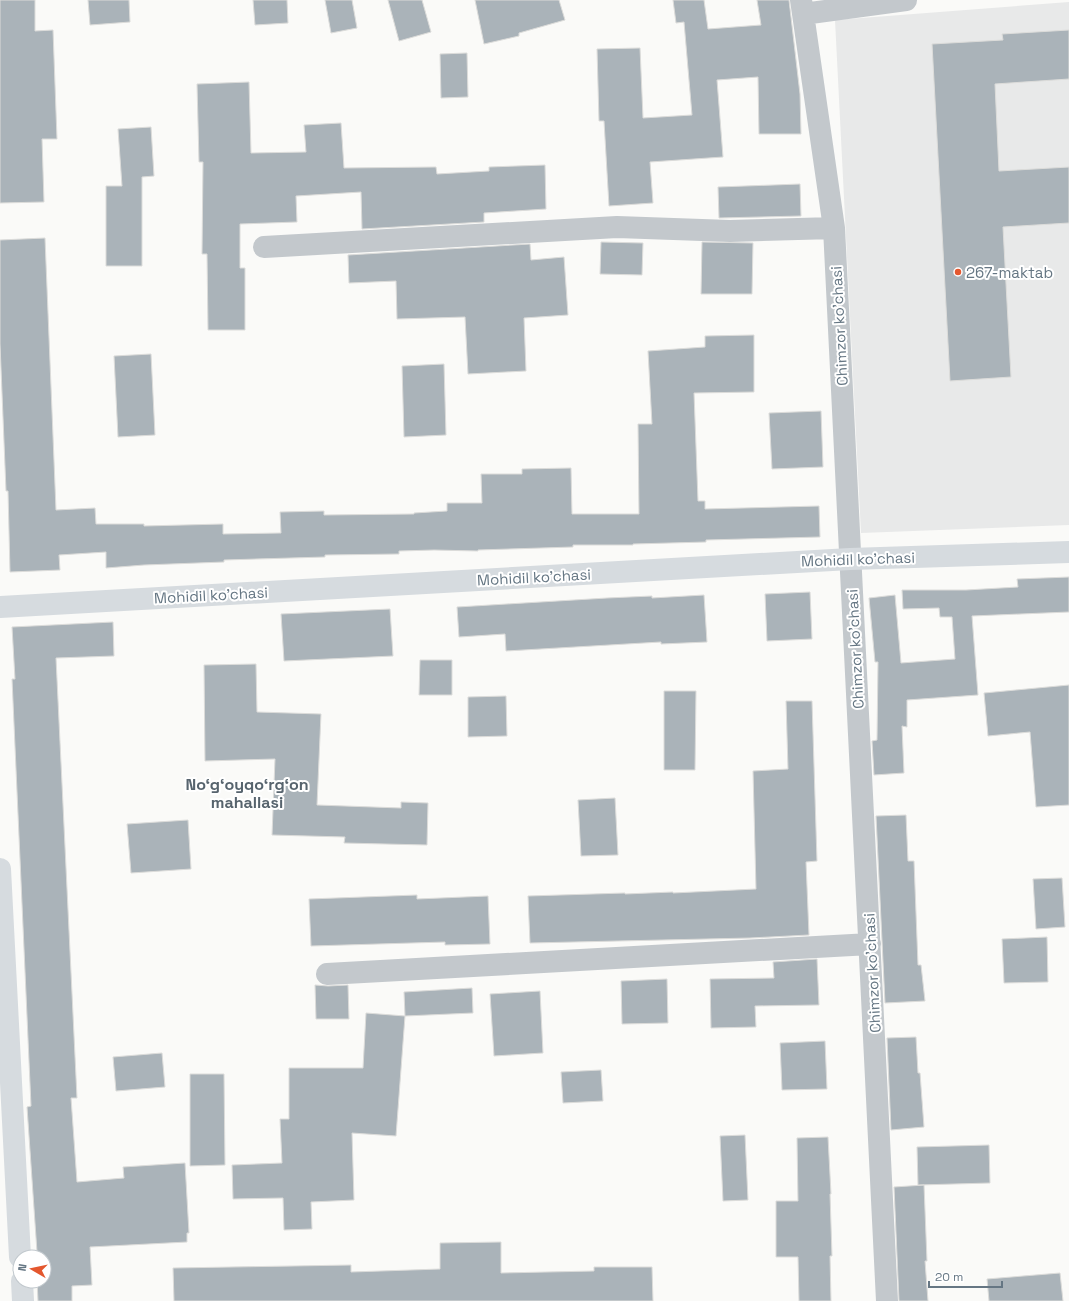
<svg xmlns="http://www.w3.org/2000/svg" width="1069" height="1301" viewBox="0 0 1069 1301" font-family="'Space Grotesk',sans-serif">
  <rect width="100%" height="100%" fill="#fafaf8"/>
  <path fill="#e8e9e9" d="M 1069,2 L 1069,525 L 861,533 L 835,20 Z"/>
  <path fill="#aab3b9" stroke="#dcdcda" d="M 0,0 L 35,0 L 35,31 L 53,30 L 57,139 L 42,139 L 44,202 L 0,203 Z
    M 88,0 L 129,0 L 130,22 L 90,25 Z
    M 253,0 L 287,0 L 288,23 L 255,25 Z
    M 325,0 L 352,0 L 357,28 L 331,33 Z
    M 388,0 L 422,0 L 431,32 L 399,41 Z
    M 475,0 L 559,0 L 565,20 L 519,33 L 519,36 L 484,44 Z
    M 673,0 L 704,0 L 708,29 L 761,25 L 757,0 L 789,0 L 800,94 L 801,134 L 759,134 L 758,77 L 717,80 L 723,157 L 650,162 L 653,203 L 609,206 L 604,121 L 599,121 L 597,49 L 640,48 L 643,118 L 692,115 L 684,22 L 676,23 Z
    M 1069,30 L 1069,79 L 995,84 L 999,171 L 1069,167 L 1069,223 L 1003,227 L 1011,377 L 950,381 L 932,44 L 1003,40 L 1002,34 Z
    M 467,53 L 468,97 L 441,98 L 440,54 Z
    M 249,82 L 251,153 L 306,152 L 304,125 L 341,123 L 344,168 L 436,167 L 437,174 L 489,171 L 489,167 L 545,165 L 546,209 L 484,213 L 484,222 L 362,229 L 361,192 L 296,196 L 297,222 L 240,224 L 240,268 L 245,268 L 245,330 L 208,330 L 207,254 L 202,254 L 203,162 L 199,162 L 197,84 Z
    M 151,127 L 154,176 L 142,177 L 142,266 L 106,266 L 106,186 L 122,186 L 118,129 Z
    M 800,184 L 801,216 L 719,218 L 718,187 Z
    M 45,238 L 56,510 L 95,508 L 96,524 L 144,524 L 144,526 L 223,524 L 223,534 L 281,533 L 280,512 L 324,511 L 324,515 L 414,514 L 414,513 L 447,511 L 447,503 L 482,503 L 481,474 L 522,474 L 522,469 L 571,468 L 572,514 L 639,514 L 638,424 L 652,424 L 648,351 L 705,347 L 705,336 L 754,335 L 754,392 L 694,393 L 698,501 L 705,501 L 705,509 L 819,506 L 820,537 L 706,540 L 706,542 L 633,544 L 633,545 L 573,545 L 573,547 L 478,550 L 478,551 L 434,550 L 399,551 L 399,554 L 325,555 L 325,557 L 224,560 L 224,562 L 144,565 L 106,568 L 106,552 L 59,555 L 60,570 L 10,572 L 8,491 L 6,491 L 0,344 L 0,240 Z
    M 601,242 L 643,243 L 642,275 L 600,274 Z
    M 702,242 L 753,243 L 752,294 L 701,294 Z
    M 530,244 L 531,260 L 564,257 L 568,315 L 524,318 L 526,371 L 468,374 L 465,317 L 397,319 L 396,281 L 349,283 L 348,255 Z
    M 151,354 L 155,435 L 118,437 L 114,356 Z
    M 444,364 L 446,435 L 404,437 L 402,366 Z
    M 821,411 L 823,467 L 772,469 L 769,413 Z
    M 1069,577 L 1069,612 L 972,616 L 978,695 L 907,700 L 907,727 L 902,726 L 904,773 L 874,775 L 872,741 L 877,740 L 878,662 L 875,662 L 869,598 L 895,595 L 901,663 L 955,659 L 952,617 L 940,617 L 939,608 L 903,609 L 902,590 L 966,590 L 1018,587 L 1017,579 Z
    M 810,592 L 812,639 L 767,641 L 765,594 Z
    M 704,595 L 707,642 L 661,644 L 661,642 L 506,651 L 505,634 L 459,637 L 457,607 L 607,598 L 652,596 L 652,598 Z
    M 390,609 L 393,656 L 284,661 L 281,614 Z
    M 113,622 L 114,656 L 56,658 L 77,1098 L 71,1098 L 77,1182 L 124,1178 L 123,1167 L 185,1163 L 189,1233 L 187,1233 L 187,1242 L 90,1247 L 92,1285 L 72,1286 L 72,1301 L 38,1301 L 37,1281 L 44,1281 L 44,1257 L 36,1257 L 35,1252 L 37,1252 L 27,1107 L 31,1106 L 12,679 L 15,679 L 12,627 Z
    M 420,660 L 452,660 L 452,695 L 419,695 Z
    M 256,664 L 257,712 L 321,714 L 317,805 L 401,808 L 401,802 L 428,803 L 427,845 L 344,843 L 345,837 L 272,835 L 275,759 L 205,761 L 204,665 Z
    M 1069,685 L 1069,805 L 1036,807 L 1030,732 L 988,736 L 984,693 Z
    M 664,691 L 696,691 L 695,770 L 664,770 Z
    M 506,696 L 507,736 L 468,737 L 468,697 Z
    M 786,701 L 812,701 L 817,861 L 806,862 L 809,935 L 750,938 L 530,943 L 528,896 L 625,893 L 625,894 L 673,892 L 673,893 L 756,889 L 753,771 L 788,769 Z
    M 615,798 L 618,855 L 581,856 L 578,800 Z
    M 906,815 L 908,861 L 914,861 L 918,965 L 921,965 L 925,1001 L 885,1003 L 876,816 Z
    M 188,820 L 191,869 L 131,873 L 127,824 Z
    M 1062,878 L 1065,927 L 1036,929 L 1033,879 Z
    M 417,895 L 417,899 L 488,896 L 490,944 L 445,945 L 445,942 L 311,946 L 309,899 Z
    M 1047,937 L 1048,982 L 1004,983 L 1002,939 Z
    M 817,959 L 819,1005 L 755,1006 L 756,1027 L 711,1028 L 710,979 L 774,978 L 773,962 Z
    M 667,979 L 668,1023 L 622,1024 L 621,981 Z
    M 315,985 L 328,986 L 348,985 L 349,1019 L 316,1019 Z
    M 472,988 L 473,1013 L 405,1016 L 404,992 Z
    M 540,991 L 543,1053 L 494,1056 L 490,994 Z
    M 366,1013 L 405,1016 L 396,1136 L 352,1133 L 354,1200 L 311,1202 L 312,1229 L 284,1230 L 283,1198 L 233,1199 L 232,1165 L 282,1163 L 280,1119 L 289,1119 L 289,1068 L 363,1068 Z
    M 916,1037 L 918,1073 L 920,1073 L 924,1127 L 891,1130 L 887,1038 Z
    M 825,1041 L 827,1089 L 782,1090 L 780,1043 Z
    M 162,1053 L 165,1087 L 116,1091 L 113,1057 Z
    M 601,1070 L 603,1101 L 563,1103 L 561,1072 Z
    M 190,1074 L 224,1074 L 225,1165 L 190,1166 Z
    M 745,1135 L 748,1200 L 723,1201 L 720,1136 Z
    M 828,1137 L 831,1194 L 830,1194 L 832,1256 L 830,1256 L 831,1301 L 799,1301 L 798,1257 L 776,1257 L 776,1201 L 798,1201 L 797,1138 Z
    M 989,1145 L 990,1183 L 918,1185 L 917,1147 Z
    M 924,1185 L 927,1261 L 925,1261 L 928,1301 L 899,1301 L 894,1187 Z
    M 501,1242 L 501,1273 L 594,1271 L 594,1267 L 652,1267 L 653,1301 L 174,1301 L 173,1268 L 351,1265 L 351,1272 L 440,1269 L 440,1243 Z
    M 1060,1273 L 1063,1301 L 989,1301 L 987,1279 Z"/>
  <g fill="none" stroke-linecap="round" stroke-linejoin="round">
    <path stroke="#c3c8cc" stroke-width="22" d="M 801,0 L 834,228 L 887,1301
      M 803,14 L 906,0
      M 264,247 L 617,227 L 730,231 L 834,228
      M 327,974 L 870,944"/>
    <path stroke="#d6dbdf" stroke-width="22" d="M 0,607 L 850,559 L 1069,552
      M 0,869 L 20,1257
      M 22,1281 L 23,1301"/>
  </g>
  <circle fill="#e4572e" stroke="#fff" stroke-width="1.5" cx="958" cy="272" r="4"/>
  <g text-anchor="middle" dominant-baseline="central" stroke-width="4" stroke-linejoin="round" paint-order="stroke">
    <g font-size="15" fill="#657683" stroke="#fff" text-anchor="start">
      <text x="966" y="272">267-maktab</text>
    </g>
    <g font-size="15" fill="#657683" stroke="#fff">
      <text transform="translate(839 326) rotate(-93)">Chimzor ko'chasi</text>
      <text transform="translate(858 559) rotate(-2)">Mohidil ko'chasi</text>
      <text transform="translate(534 577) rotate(-3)">Mohidil ko'chasi</text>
      <text transform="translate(211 595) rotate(-3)">Mohidil ko'chasi</text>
      <text transform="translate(855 649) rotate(-93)">Chimzor ko'chasi</text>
      <text transform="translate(872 973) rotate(-93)">Chimzor ko'chasi</text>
    </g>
    <g font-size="16" font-weight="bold" fill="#57646e" stroke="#fff">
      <text x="247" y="784">Noʻgʻoyqoʻrgʻon<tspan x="247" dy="18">mahallasi</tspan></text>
    </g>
  </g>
  <g transform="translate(32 1269) rotate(279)"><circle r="19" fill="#ffffff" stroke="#c1c8cd"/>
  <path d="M0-3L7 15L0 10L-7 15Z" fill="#e4572e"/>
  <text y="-6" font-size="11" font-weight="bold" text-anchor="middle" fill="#657683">N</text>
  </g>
  <path d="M929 1281v6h73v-6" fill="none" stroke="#657683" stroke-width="2"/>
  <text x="935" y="1281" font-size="12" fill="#657683" stroke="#ffffff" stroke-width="3" paint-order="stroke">20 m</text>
</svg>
